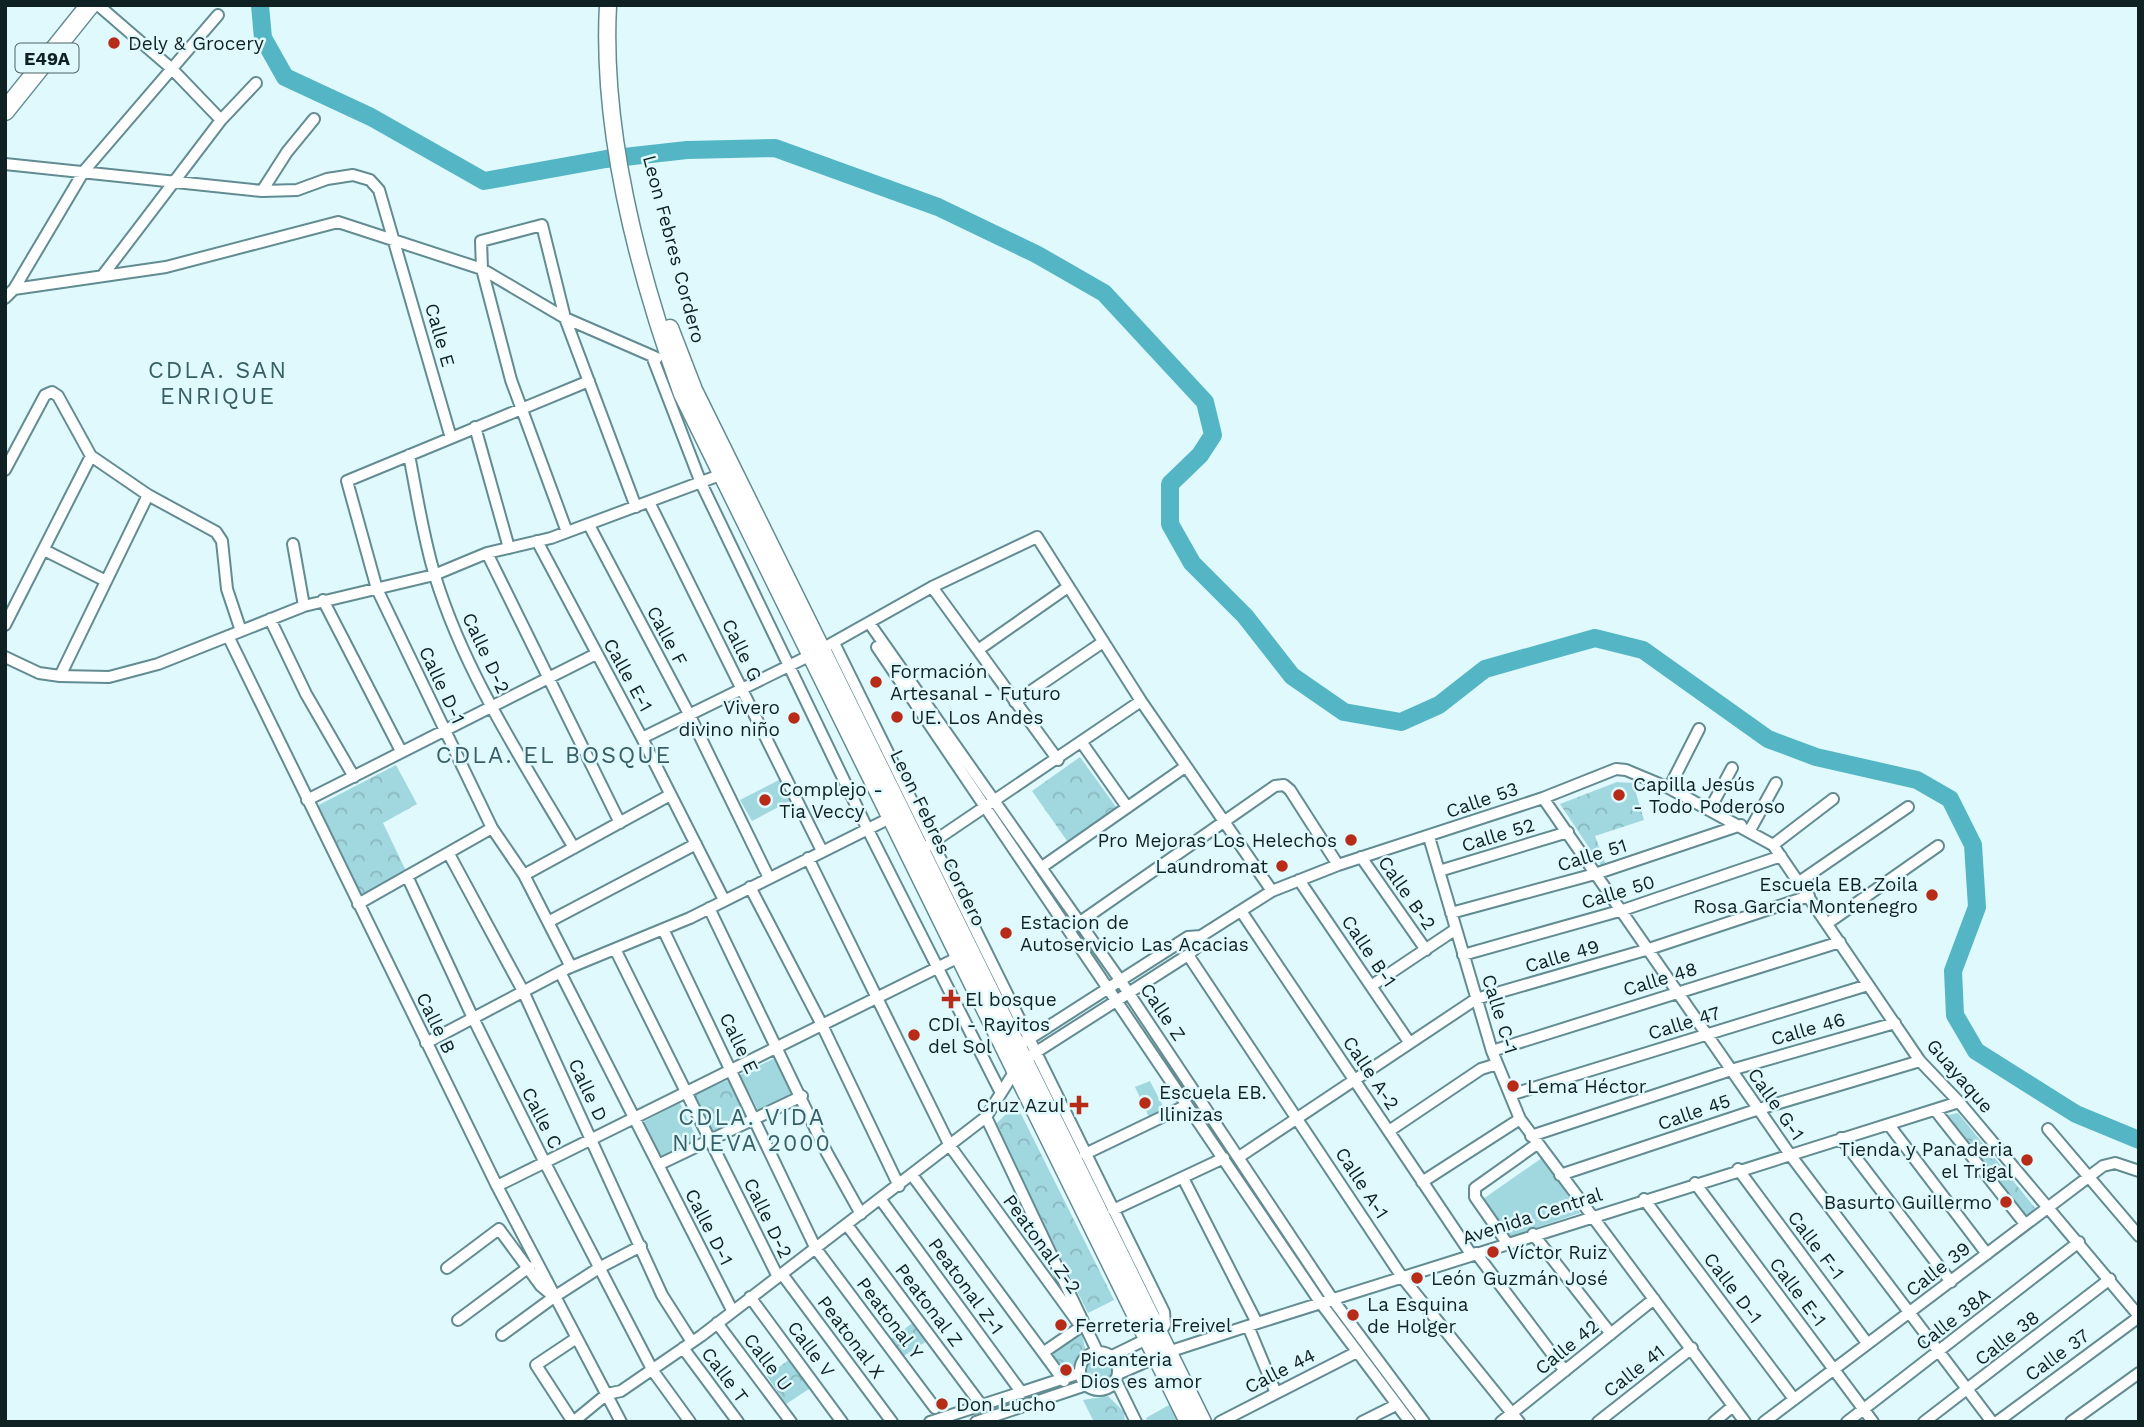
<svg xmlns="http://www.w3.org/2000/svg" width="2144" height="1427" viewBox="0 0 2144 1427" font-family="'Work Sans',sans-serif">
  <defs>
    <pattern id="park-crowns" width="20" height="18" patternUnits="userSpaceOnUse" patternTransform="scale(1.75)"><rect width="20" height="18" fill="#a1d7df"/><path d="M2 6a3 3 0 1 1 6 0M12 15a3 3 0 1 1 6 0" fill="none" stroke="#8ab8bf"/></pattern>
  </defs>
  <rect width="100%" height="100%" fill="#dff9fd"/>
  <path fill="#a1d7df" d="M 779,780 L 790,801 L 752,821 L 740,800 Z
    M 775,1058 L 793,1098 L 760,1114 L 740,1075 Z
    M 1150,1081 L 1165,1110 L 1149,1117 L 1135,1087 Z
    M 680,1103 L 699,1143 L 660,1162 L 641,1123 Z
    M 1542,1158 L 1580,1213 L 1506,1238 L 1483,1199 Z"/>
  <path fill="url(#park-crowns)" d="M 1080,757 L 1119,811 L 1070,845 L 1032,791 Z
    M 396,765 L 417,804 L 383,823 L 406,871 L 358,898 L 313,808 Z
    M 1617,782 L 1633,783 L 1644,820 L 1595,836 L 1606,865 L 1602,867 L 1560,804 Z
    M 730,1079 L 750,1120 L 713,1136 L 692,1096 Z
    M 1016,1104 L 1114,1300 L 1088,1313 L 995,1125 Z
    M 1958,1113 L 2036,1209 L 2024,1219 L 1944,1116 Z
    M 915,1321 L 930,1339 L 902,1357 L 891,1339 Z
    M 1081,1329 L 1086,1353 L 1077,1369 L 1064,1377 L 1048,1353 Z
    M1082 1371a17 17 0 1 1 34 0a17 17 0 1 1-34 0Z
    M 791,1358 L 812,1387 L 786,1404 L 767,1376 Z
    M 1108,1396 L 1124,1412 L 1125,1422 L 1094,1422 L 1083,1400 Z
    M 1169,1405 L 1178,1422 L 1148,1422 L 1146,1418 Z"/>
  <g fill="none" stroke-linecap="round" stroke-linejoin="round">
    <path stroke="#54b6c4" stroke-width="18" d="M 260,5 L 263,38 L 285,77 L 371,117 L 484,181 L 606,159 L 687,150 L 775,148 L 938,207 L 1036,254 L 1104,293 L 1205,402 L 1213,435 L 1200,455 L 1170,484 L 1170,524 L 1192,563 L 1245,616 L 1292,676 L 1344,712 L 1401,722 L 1439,705 L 1485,669 L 1595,638 L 1643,650 L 1768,739 L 1816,757 L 1917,780 L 1950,799 L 1973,845 L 1977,907 L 1953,971 L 1955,1015 L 1976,1051 L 2076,1114 L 2139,1140"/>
    <g stroke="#628c92" stroke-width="14">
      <path id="street" d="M 98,5 L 172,69 L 221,120
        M 5,164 L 262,191 L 297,190 L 327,179 L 353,175 L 370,180 L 379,190 L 451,438
        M 262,191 L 287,152 L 314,119
        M 103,275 L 221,120 L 256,83
        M 14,289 L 84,171 L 218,15
        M 5,298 L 14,289 L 166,267 L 338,222 L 482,269 L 565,318 L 657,358
        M 652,356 L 701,483 L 867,828 L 1001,1093
        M 475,427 L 509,548
        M 409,455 C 417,495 423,537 435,576 C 465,674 523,761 574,848
        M 5,470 L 45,395 L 52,392 L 58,396 L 91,456 L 148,495 L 216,532 L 222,541 L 227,589 L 241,631
        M 649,502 L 822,851
        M 589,525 L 689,714 L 769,878
        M 567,532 L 511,380 L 482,269 L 481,241 L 542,225 L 565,318 L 636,507
        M 537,541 L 642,738 L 724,900
        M 293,544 L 304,606
        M 44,550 L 106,581
        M 487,553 L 620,823
        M 932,587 L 1058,760
        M 323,600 L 401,751
        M 270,619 L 306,694 L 354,777
        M 870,624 L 1120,980 L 1333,1300 L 1424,1422
        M 5,625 L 91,456
        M 228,636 L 497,1186 L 621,1422
        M 834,643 L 1164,1312 L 1165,1325 L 1159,1333 L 1112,1356
        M 877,647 L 1320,1302 L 1410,1422
        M 978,650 L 1068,587
        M 5,657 L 39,673 L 60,676 L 109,677 L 158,664 L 304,606 L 434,575 L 487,553 L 551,538 L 720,475
        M 60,676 L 148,495
        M 1015,702 L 1103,642
        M 642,738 L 811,655 L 932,587 L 1037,537 L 1141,701 L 1272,891
        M 1082,743 L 1127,807
        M 1669,788 L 1699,729
        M 1543,798 L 1791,1156 L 1992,1422
        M 307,800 L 596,654
        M 1710,809 L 1732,768
        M 1750,830 L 1776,783
        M 1429,837 L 1492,1051 L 1520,1119 L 1745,1422
        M 1773,845 L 1833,799
        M 927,846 L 1141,701
        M 449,854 L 523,991 L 662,1295 L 692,1342
        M 1361,857 L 1426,950
        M 808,858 L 950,1146 L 1079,1324 L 1079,1328 L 1044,1352
        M 1042,867 L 1185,767
        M 1439,871 L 1568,832
        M 524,875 L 670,795
        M 407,876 L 473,1018 L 544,1161 L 653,1371 L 690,1422
        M 1299,880 L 1409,1042
        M 1799,882 L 1908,807
        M 750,887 L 821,1023 L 899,1186
        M 358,904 L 492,828
        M 709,908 L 827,1153 L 861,1214
        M 1241,911 L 1471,1254
        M 1451,913 L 1595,874 L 1741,825
        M 548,922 L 696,844
        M 1080,922 L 1275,786 L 1284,785 L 1290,790 L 1338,865
        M 1828,923 L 1938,846
        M 663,929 L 816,1249 L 935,1408
        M 615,949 L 778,1277
        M 1188,955 L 1402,1277 L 1519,1422
        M 1463,955 L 1623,910 L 1781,856
        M 571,967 L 524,875 L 492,828 L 377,589 L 347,481 L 589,381
        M 560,972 L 732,1310
        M 1371,986 L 1456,929
        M 426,1043 L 566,969 L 690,918 L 890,818
        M 1012,1047 L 1029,1039 L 1188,937 L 1201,936 L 1272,891 L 1338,865 L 1543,798 L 1616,769 L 1626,770 L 1669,788 L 1773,845 L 1920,1061 L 1959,1102 L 2139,1316
        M 1492,1051 L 1840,942
        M 1030,1056 L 1188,955 L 1196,948 L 1201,936
        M 1018,1066 L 986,1117 L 1097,1351
        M 1510,1095 L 1868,985
        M 1935,1110 L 2025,1224
        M 1889,1125 L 1987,1254
        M 2048,1129 L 2139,1236
        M 1389,1131 L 1481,1069 L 1497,1064
        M 1531,1136 L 1731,1070 L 1895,1023
        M 1841,1138 L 1951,1282
        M 1085,1154 L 1187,1105
        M 1239,1157 L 1476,999 L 1649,949 L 1809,896
        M 658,1165 L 802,1096
        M 1738,1169 L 1867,1343
        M 912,1175 L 1064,1381
        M 1560,1175 L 1759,1109 L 1920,1061
        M 1183,1178 L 1257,1323
        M 1422,1182 L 1520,1119
        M 1695,1183 L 1873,1422
        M 497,1186 L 959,957
        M 1644,1199 L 1794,1399
        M 881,1200 L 1022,1393
        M 1113,1210 L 1224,1158
        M 847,1225 L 982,1406
        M 1533,1234 L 1611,1334
        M 1507,1243 L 1475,1197 L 1475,1188 L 1537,1144
        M 1476,1253 L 1565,1371
        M 447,1268 L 499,1229 L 541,1286 L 554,1297 L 599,1268 L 641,1246
        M 782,1274 L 892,1422
        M 750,1297 L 842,1422
        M 458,1320 L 529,1267
        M 717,1323 L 791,1422
        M 1248,1326 L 1276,1393
        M 502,1335 L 554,1297
        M 575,1339 L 536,1365 L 573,1422 L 607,1394 L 621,1391 L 701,1336 L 986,1117
        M 683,1348 L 738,1422
        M1080 1371a19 19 0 1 1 38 0a19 19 0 1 1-38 0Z
        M 1118,1374 L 1168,1352 L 1248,1326 L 1959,1102
        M 1116,1381 L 1136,1422
        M 930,1422 L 1080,1373
        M 976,1422 L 1086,1385
        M 1220,1422 L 1357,1352
        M 1362,1422 L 1396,1405
        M 1501,1422 L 1654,1299
        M 1598,1422 L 1692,1348
        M 1714,1422 L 1733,1406
        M 1764,1422 L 2103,1166 L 2115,1163 L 2139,1171
        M 1847,1422 L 2079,1242
        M 1924,1422 L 2110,1279
        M 1997,1422 L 2139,1317
        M 2071,1422 L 2139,1373"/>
    </g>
    <g stroke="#628c92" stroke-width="19">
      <path id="secondary" d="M 608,5 C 601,133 639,275 682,394 L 1188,1422
        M 670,328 L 694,390 L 1203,1422"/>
    </g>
    <g stroke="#628c92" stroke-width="21">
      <path id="primary" d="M 5,111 L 90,5"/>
    </g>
    <use href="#street" stroke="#fff" stroke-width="10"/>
    <use href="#secondary" stroke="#fff" stroke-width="16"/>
    <use href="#primary" stroke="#fff" stroke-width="18"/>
  </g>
  <g fill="#b82b18" stroke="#dff9fd" stroke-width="2.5">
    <circle cx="114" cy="43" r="7"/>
    <circle cx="876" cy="682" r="7"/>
    <circle cx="897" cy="717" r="7"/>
    <circle cx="794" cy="718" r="7"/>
    <circle cx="1619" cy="795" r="7"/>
    <circle cx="765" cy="800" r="7"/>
    <circle cx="1351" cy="840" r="7"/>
    <circle cx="1282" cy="866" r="7"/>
    <circle cx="1932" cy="895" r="7"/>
    <circle cx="1006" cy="933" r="7"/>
    <path d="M947.5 988.5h7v7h7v7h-7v7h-7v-7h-7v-7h7z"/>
    <circle cx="914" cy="1035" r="7"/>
    <circle cx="1513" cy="1086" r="7"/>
    <circle cx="1145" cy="1103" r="7"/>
    <path d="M1075.5 1094.5h7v7h7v7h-7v7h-7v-7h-7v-7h7z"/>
    <circle cx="2027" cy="1160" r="7"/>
    <circle cx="2006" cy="1202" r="7"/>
    <circle cx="1493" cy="1252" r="7"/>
    <circle cx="1417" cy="1278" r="7"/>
    <circle cx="1353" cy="1315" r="7"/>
    <circle cx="1061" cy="1325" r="7"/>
    <circle cx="1066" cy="1370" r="7"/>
    <circle cx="942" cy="1404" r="7"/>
  </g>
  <g text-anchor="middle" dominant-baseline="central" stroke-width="5" stroke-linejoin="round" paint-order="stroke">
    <rect fill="#dff9fd" stroke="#4e6264" stroke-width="2" x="15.5" y="43.5" width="63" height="29" rx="5"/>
    <g font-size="18" font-weight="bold" fill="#102123">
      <text x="47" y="58">E49A</text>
    </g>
    <g font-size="19" fill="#102123" stroke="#dff9fd" text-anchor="start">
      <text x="128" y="43">Dely &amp; Grocery</text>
      <text x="890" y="671">Formación<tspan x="890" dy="22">Artesanal - Futuro</tspan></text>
      <text x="780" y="707" text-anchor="end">Vivero<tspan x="780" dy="22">divino niño</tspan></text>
      <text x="911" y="717">UE. Los Andes</text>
      <text x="1633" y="784">Capilla Jesús<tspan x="1633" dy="22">- Todo Poderoso</tspan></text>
      <text x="779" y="789">Complejo -<tspan x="779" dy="22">Tia Veccy</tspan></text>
      <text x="1337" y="840" text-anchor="end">Pro Mejoras Los Helechos</text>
      <text x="1268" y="866" text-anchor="end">Laundromat</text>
      <text x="1918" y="884" text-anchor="end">Escuela EB. Zoila<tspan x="1918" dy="22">Rosa Garcia Montenegro</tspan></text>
      <text x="1020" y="922">Estacion de<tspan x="1020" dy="22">Autoservicio Las Acacias</tspan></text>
      <text x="965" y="999">El bosque</text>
      <text x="928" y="1024">CDI - Rayitos<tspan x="928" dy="22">del Sol</tspan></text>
      <text x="1527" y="1086">Lema Héctor</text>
      <text x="1159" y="1092">Escuela EB.<tspan x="1159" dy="22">Ilinizas</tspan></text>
      <text x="1065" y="1105" text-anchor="end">Cruz Azul</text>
      <text x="2013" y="1149" text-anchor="end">Tienda y Panaderia<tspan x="2013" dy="22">el Trigal</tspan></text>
      <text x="1992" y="1202" text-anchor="end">Basurto Guillermo</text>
      <text x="1507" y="1252">Víctor Ruiz</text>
      <text x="1431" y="1278">León Guzmán José</text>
      <text x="1367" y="1304">La Esquina<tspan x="1367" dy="22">de Holger</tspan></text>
      <text x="1075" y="1325">Ferreteria Freivel</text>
      <text x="1080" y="1359">Picanteria<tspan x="1080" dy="22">Dios es amor</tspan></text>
      <text x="956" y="1404">Don Lucho</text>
    </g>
    <g font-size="19" fill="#102123" stroke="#dff9fd">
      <text transform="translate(674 249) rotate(75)">Leon Febres Cordero</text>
      <text transform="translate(440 335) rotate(74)">Calle E</text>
      <text transform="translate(667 636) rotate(62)">Calle F</text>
      <text transform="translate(742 650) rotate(64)">Calle G</text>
      <text transform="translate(486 653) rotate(65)">Calle D-2</text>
      <text transform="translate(628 675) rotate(61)">Calle E-1</text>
      <text transform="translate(442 685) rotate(65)">Calle D-1</text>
      <text transform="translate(1482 800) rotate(-19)">Calle 53</text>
      <text transform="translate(1498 835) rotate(-17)">Calle 52</text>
      <text transform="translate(938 838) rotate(64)">Leon Febres Cordero</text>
      <text transform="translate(1592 855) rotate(-17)">Calle 51</text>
      <text transform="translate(1618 892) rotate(-17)">Calle 50</text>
      <text transform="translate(1407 893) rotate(55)">Calle B-2</text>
      <text transform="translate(1369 951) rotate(56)">Calle B-1</text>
      <text transform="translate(1562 956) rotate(-16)">Calle 49</text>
      <text transform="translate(1660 979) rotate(-17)">Calle 48</text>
      <text transform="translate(1163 1012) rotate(56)">Calle Z</text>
      <text transform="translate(1500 1014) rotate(73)">Calle C-1</text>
      <text transform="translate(436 1023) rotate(64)">Calle B</text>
      <text transform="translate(1684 1023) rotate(-17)">Calle 47</text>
      <text transform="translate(1808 1029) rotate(-16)">Calle 46</text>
      <text transform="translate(739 1043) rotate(64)">Calle E</text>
      <text transform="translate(1371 1073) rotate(56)">Calle A-2</text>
      <text transform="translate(1960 1076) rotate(49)">Guayaque</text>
      <text transform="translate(588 1090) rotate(65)">Calle D</text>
      <text transform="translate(1776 1104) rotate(55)">Calle G-1</text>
      <text transform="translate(1694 1112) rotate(-19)">Calle 45</text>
      <text transform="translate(542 1118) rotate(63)">Calle C</text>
      <text transform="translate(1362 1183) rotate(57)">Calle A-1</text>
      <text transform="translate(1532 1216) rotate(-18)">Avenida Central</text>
      <text transform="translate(768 1218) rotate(64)">Calle D-2</text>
      <text transform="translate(709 1227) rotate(63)">Calle D-1</text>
      <text transform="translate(1042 1244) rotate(54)">Peatonal Z-2</text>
      <text transform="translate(1816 1245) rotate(53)">Calle F-1</text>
      <text transform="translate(1938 1269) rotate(-38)">Calle 39</text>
      <text transform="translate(966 1286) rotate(54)">Peatonal Z-1</text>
      <text transform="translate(1733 1288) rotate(53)">Calle D-1</text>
      <text transform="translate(1798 1292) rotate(53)">Calle E-1</text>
      <text transform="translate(929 1305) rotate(53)">Peatonal Z</text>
      <text transform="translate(890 1318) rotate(53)">Peatonal Y</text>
      <text transform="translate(1953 1319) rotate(-38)">Calle 38A</text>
      <text transform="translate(851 1337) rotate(53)">Peatonal X</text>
      <text transform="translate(2007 1338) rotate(-38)">Calle 38</text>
      <text transform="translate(1567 1347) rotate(-39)">Calle 42</text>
      <text transform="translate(811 1349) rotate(53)">Calle V</text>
      <text transform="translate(2057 1355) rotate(-36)">Calle 37</text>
      <text transform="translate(768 1362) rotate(53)">Calle U</text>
      <text transform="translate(1280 1371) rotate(-27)">Calle 44</text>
      <text transform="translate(1634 1371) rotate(-38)">Calle 41</text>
      <text transform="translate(725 1375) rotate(53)">Calle T</text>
    </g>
    <g font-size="23" letter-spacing="2" fill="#375f65" stroke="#dff9fd">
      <text x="218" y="370">CDLA. SAN<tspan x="218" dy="26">ENRIQUE</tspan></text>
      <text x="554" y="755">CDLA. EL BOSQUE</text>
      <text x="752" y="1117">CDLA. VIDA<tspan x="752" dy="26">NUEVA 2000</tspan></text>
    </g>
  </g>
  <rect width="2144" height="1427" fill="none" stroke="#102123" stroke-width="14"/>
</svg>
